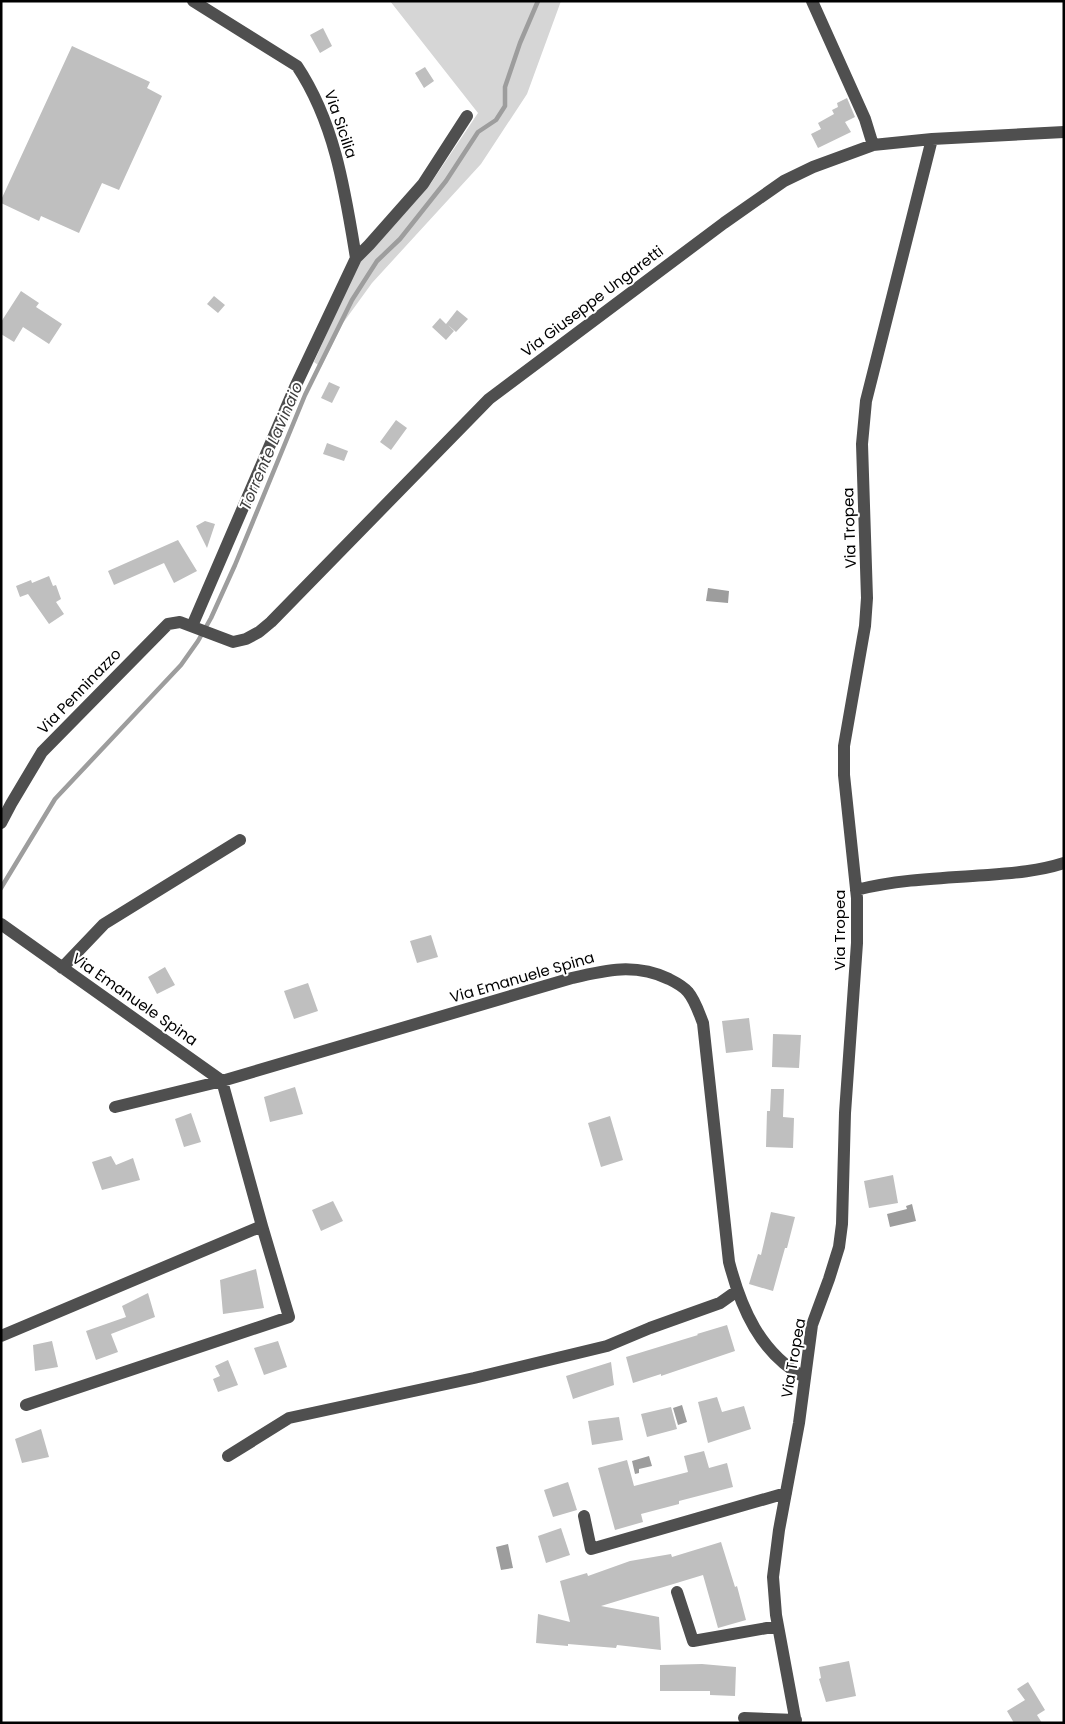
<svg xmlns="http://www.w3.org/2000/svg" width="1065" height="1724" viewBox="0 0 1065 1724" font-family="Poppins,sans-serif">
  <rect width="100%" height="100%" fill="#fff"/>
  <path fill="#d6d6d6" d="M 390,1 L 561,1 L 527,94 L 481,164 L 372,283 L 343,323 L 321,367 L 314,362 L 358,263 L 431,183 L 478,113 Z"/>
  <path fill="#9d9d9d" d="M 708,588 L 729,591 L 728,603 L 706,601 Z
    M 912,1204 L 916,1221 L 890,1227 L 887,1214 L 907,1209 L 906,1206 Z
    M 682,1405 L 687,1422 L 678,1425 L 673,1408 Z
    M 649,1456 L 652,1466 L 639,1469 L 639,1473 L 635,1474 L 632,1461 Z
    M 508,1544 L 513,1568 L 501,1570 L 496,1547 Z"/>
  <g fill="none" stroke-linecap="round" stroke-linejoin="round">
    <path stroke="#9d9d9d" stroke-width="4.5" d="M 1,888 L 55,799 L 181,665 L 198,641 L 211,618 L 235,565 L 305,395 L 352,300 L 377,261 L 400,239 L 446,181 L 478,132 L 496,120 L 505,106 L 505,87 L 520,43 L 538,1"/>
  </g>
  <path fill="#bfbfbf" d="M 323,28 L 332,46 L 320,53 L 310,35 Z
    M 72,46 L 150,82 L 147,88 L 162,96 L 119,190 L 102,183 L 79,233 L 41,216 L 39,221 L 1,203 L 1,200 Z
    M 425,67 L 434,81 L 424,88 L 415,73 Z
    M 847,98 L 855,117 L 845,122 L 851,132 L 818,148 L 811,134 L 821,129 L 818,123 L 834,114 L 832,110 L 838,107 L 837,103 Z
    M 21,291 L 39,303 L 36,307 L 62,324 L 49,344 L 23,327 L 14,342 L 1,334 L 1,322 Z
    M 214,296 L 225,305 L 218,313 L 207,304 Z
    M 457,310 L 468,319 L 456,332 L 448,325 L 454,331 L 446,340 L 432,327 L 440,318 L 446,324 Z
    M 329,382 L 340,387 L 332,403 L 321,398 Z
    M 396,420 L 407,428 L 391,450 L 380,442 Z
    M 327,443 L 348,451 L 344,461 L 323,454 Z
    M 205,521 L 215,524 L 207,548 L 196,526 Z
    M 178,540 L 197,571 L 174,583 L 164,563 L 114,585 L 108,571 Z
    M 49,576 L 53,586 L 56,585 L 61,599 L 56,602 L 64,614 L 49,624 L 28,594 L 20,597 L 16,586 L 31,580 L 32,583 Z
    M 431,935 L 438,957 L 417,963 L 410,941 Z
    M 165,967 L 175,985 L 157,994 L 148,977 Z
    M 308,983 L 318,1011 L 294,1019 L 284,991 Z
    M 749,1018 L 753,1050 L 726,1053 L 722,1021 Z
    M 773,1034 L 801,1035 L 799,1068 L 772,1067 Z
    M 295,1087 L 303,1114 L 270,1122 L 264,1097 Z
    M 771,1089 L 784,1089 L 783,1117 L 794,1118 L 793,1148 L 766,1147 L 767,1111 L 770,1111 Z
    M 191,1113 L 201,1142 L 184,1147 L 175,1119 Z
    M 610,1116 L 623,1160 L 601,1167 L 588,1123 Z
    M 111,1156 L 116,1165 L 133,1158 L 140,1180 L 102,1190 L 92,1162 Z
    M 893,1175 L 898,1203 L 869,1208 L 864,1181 Z
    M 333,1201 L 343,1221 L 321,1231 L 312,1210 Z
    M 771,1212 L 795,1217 L 787,1248 L 785,1248 L 773,1291 L 749,1284 L 758,1254 L 761,1255 Z
    M 256,1269 L 264,1308 L 223,1314 L 220,1280 Z
    M 148,1293 L 155,1317 L 111,1334 L 118,1352 L 96,1360 L 86,1331 L 126,1317 L 122,1306 Z
    M 727,1325 L 735,1351 L 661,1376 L 661,1374 L 633,1383 L 626,1357 L 698,1335 L 697,1334 Z
    M 52,1341 L 58,1367 L 35,1371 L 33,1345 Z
    M 278,1341 L 287,1367 L 264,1375 L 254,1348 Z
    M 228,1360 L 238,1385 L 218,1392 L 213,1379 L 220,1376 L 215,1366 Z
    M 611,1362 L 614,1385 L 573,1399 L 566,1376 Z
    M 717,1397 L 722,1412 L 744,1406 L 751,1429 L 708,1443 L 698,1402 Z
    M 671,1407 L 677,1429 L 647,1437 L 641,1414 Z
    M 619,1417 L 623,1440 L 592,1445 L 588,1421 Z
    M 41,1429 L 49,1457 L 22,1463 L 15,1439 Z
    M 704,1451 L 709,1468 L 727,1463 L 733,1487 L 679,1501 L 679,1504 L 641,1514 L 643,1522 L 615,1530 L 598,1468 L 627,1460 L 634,1486 L 688,1472 L 684,1456 Z
    M 568,1482 L 577,1510 L 553,1517 L 544,1490 Z
    M 561,1528 L 570,1555 L 546,1563 L 538,1536 Z
    M 721,1542 L 735,1587 L 737,1586 L 746,1620 L 718,1628 L 703,1575 L 601,1606 L 659,1617 L 661,1650 L 617,1645 L 616,1648 L 568,1644 L 568,1646 L 536,1643 L 538,1614 L 570,1622 L 560,1581 L 587,1573 L 588,1576 L 630,1561 L 671,1554 L 672,1557 Z
    M 849,1661 L 856,1696 L 826,1702 L 819,1679 L 821,1678 L 819,1667 Z
    M 702,1664 L 736,1667 L 735,1696 L 710,1695 L 710,1691 L 660,1691 L 660,1665 Z
    M 1028,1682 L 1045,1710 L 1037,1715 L 1042,1723 L 1014,1723 L 1007,1711 L 1025,1700 L 1017,1689 Z"/>
  <g fill="none" stroke-linecap="round" stroke-linejoin="round">
    <path stroke="#4f4f4f" stroke-width="12" d="M 193,1 L 297,66 C 335,123 345,191 356,258
      M 812,1 L 865,119 L 873,145
      M 192,626 L 295,387 L 356,258 L 369,245 L 423,184 L 467,116
      M 1,823 L 11,804 L 42,752 L 168,624 L 180,622 L 233,642 L 246,639 L 259,632 L 271,622 L 489,399 L 724,223 L 784,181 L 813,167 L 873,145 L 932,139 L 1064,132
      M 856,890 C 899,879 944,878 988,875 C 1014,873 1039,871 1064,863
      M 1,924 L 222,1081 L 572,978 C 606,970 635,963 669,979 C 675,982 684,987 688,992 C 695,1000 699,1013 703,1023 L 729,1262 C 741,1308 760,1353 804,1377
      M 62,968 L 104,924 L 240,840
      M 1,1336 L 262,1226
      M 26,1405 L 289,1317 L 262,1226 L 222,1081 L 115,1107
      M 228,1456 L 289,1418 L 474,1378 L 607,1346 L 650,1328 L 720,1303 L 737,1291
      M 584,1516 L 591,1549 L 786,1493
      M 677,1592 L 693,1641 L 778,1626
      M 744,1718 L 796,1720
      M 796,1723 L 776,1615 L 773,1577 L 779,1530 L 799,1423 L 812,1325 L 829,1279 L 839,1247 L 842,1224 L 845,1113 L 857,943 L 857,898 L 844,775 L 844,746 L 865,626 L 867,598 L 862,444 L 866,401 L 932,139"/>
  </g>
  <g text-anchor="middle" dominant-baseline="central" stroke-width="4" stroke-linejoin="round" paint-order="stroke">
    <g font-size="15" fill="#000" stroke="#fff">
      <text transform="translate(341 124) rotate(71)">Via Sicilia</text>
      <text transform="translate(592 301) rotate(-37)">Via Giuseppe Ungaretti</text>
      <text transform="translate(849 528) rotate(-92)">Via Tropea</text>
      <text transform="translate(79 691) rotate(-46)">Via Penninazzo</text>
      <text transform="translate(839 930) rotate(-90)">Via Tropea</text>
      <text transform="translate(522 977) rotate(-16)">Via Emanuele Spina</text>
      <text transform="translate(135 999) rotate(35)">Via Emanuele Spina</text>
      <text transform="translate(793 1358) rotate(-80)">Via Tropea</text>
    </g>
    <g font-size="16" font-style="italic" fill="#3e3e3e" stroke="#fff">
      <text transform="translate(271 446) rotate(-67)">Torrente Lavinaio</text>
    </g>
  </g>
  <rect width="1065" height="1724" fill="none" stroke="#000000" stroke-width="5"/>
</svg>
